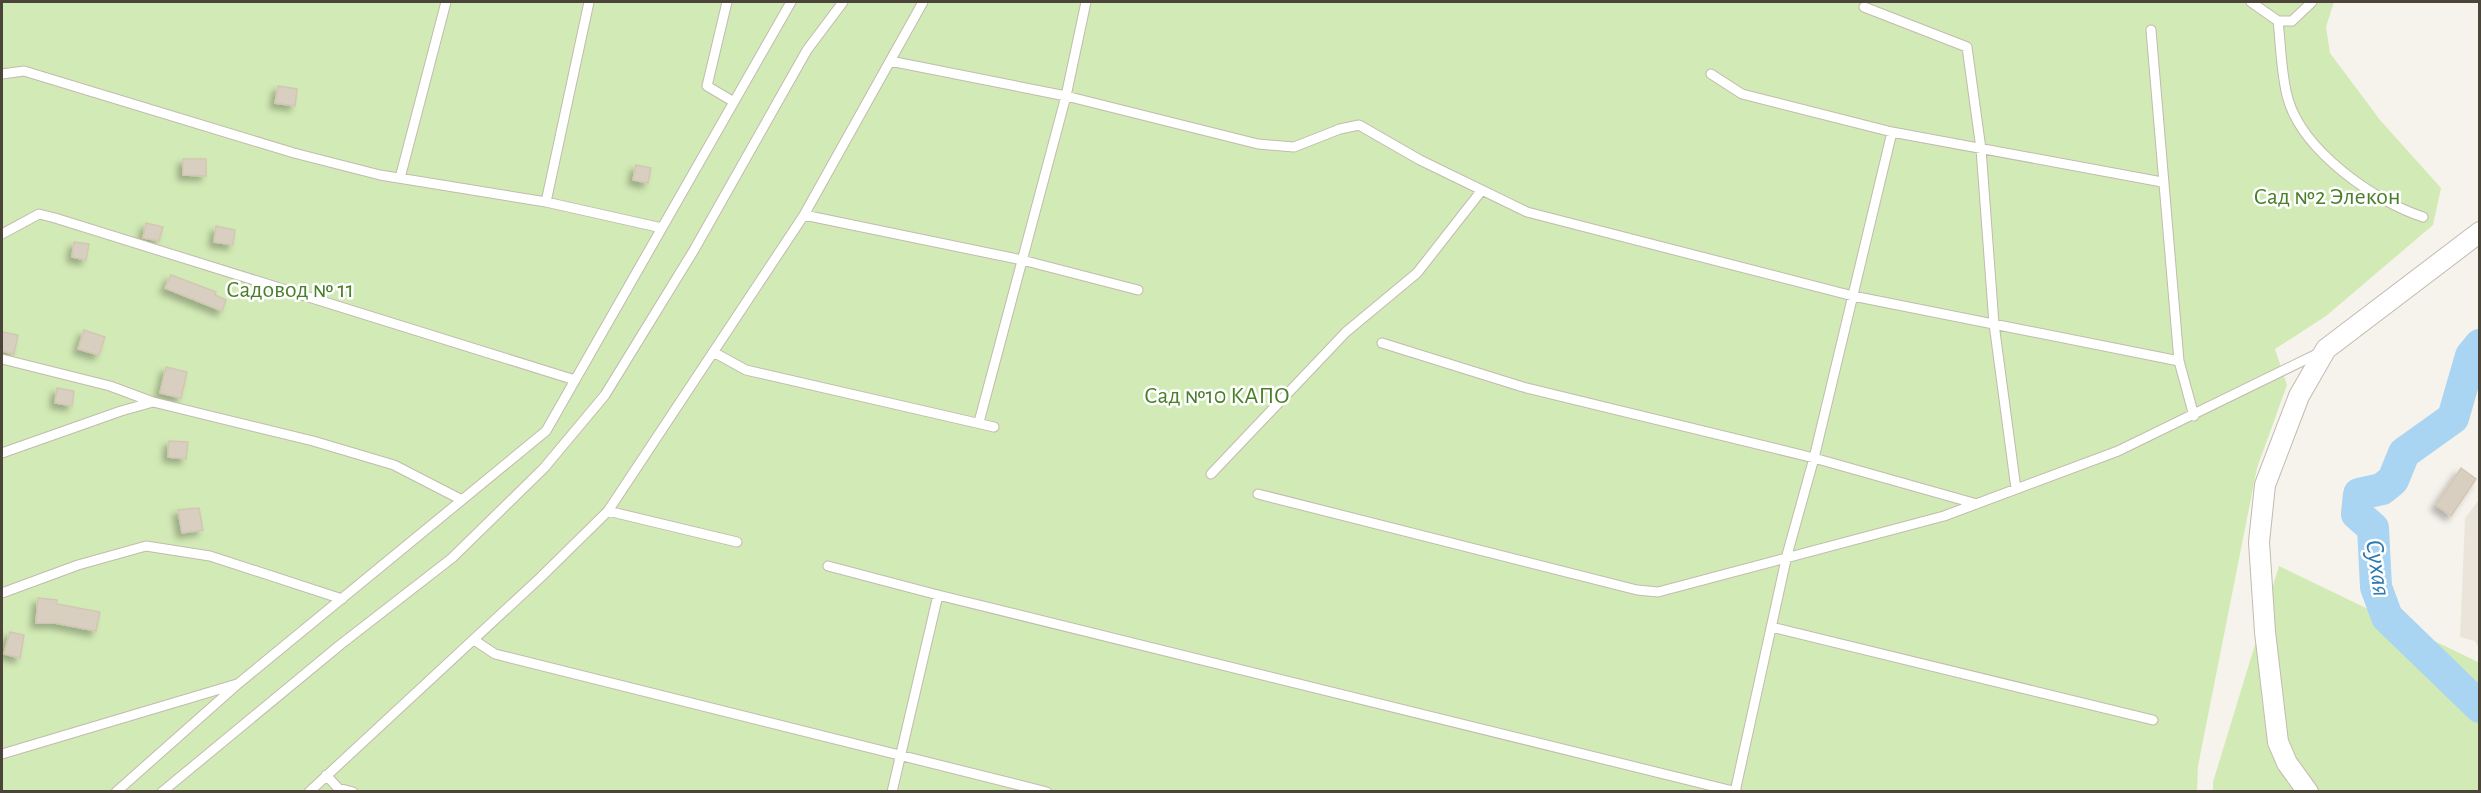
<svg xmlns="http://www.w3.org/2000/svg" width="2481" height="793" viewBox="0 0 2481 793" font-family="'Alegreya Sans',sans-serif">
  <defs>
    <filter id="shadow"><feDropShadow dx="-5" dy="5" stdDeviation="3" flood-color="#0004"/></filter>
  </defs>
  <rect width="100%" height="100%" fill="#f6f3ec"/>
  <path fill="#eae5da" d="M 2479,500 L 2479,648 L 2475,641 L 2460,637 L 2465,518 Z"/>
  <path fill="#d2eab5" d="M 2,2 L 2334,2 L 2326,27 L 2330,53 L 2380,120 L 2441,188 L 2433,225 L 2326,316 L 2275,349 L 2287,385 L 2257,468 L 2198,766 L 2197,791 L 2,792 Z
    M 2279,566 L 2478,662 L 2479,791 L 2213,792 L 2213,782 Z"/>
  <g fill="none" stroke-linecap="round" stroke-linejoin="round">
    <path stroke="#a9d4f2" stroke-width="32" d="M 2480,345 L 2471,356 L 2453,418 L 2404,453 L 2393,480 L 2382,489 L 2359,494 L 2357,514 L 2373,528 L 2376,587 L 2387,617 L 2480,707"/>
  </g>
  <path fill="#d8cfc1" stroke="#d3c7b4" stroke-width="1.5" filter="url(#shadow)" d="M 278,86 L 297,89 L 295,106 L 275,103 Z
    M 183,159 L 206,159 L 206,176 L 183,175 Z
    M 636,165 L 651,168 L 648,183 L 633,180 Z
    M 146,223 L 163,227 L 159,241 L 143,238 Z
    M 216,226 L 235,230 L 233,245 L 214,242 Z
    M 74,242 L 89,244 L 86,260 L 72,257 Z
    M 171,275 L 216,292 L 215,295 L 226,300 L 222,311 L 165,288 Z
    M 84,330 L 105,337 L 99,355 L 78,349 Z
    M 2,332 L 18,335 L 14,354 L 2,351 Z
    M 166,367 L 187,372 L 181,398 L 160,393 Z
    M 57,388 L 74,391 L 72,406 L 55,403 Z
    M 169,441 L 188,442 L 186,459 L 168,457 Z
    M 2461,468 L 2476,479 L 2451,516 L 2436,505 Z
    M 199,508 L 203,530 L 182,533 L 178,510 Z
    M 38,598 L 57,600 L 57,604 L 100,612 L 96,631 L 55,623 L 36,623 Z
    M 10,632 L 24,635 L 20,658 L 4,654 Z"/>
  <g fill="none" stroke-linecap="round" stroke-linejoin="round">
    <g stroke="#c2bbae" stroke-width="11">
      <path id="lane" d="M 727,2 L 707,86 L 734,102
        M 2251,2 L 2278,21 L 2292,21 L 2312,2
        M 1864,7 L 1967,47 L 1981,149 L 1994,324 L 2016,489
        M 2278,21 C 2281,46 2281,75 2288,99 C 2303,151 2374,201 2423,217
        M 2151,30 L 2179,361 L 2194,416
        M 890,61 L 1066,96 L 1258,144 L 1294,147 L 1340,129 L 1359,125 L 1420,160 L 1527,212 L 1853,296 L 2179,361
        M 2,74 L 24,71 L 294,153 L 380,175 L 546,202 L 662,228
        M 1711,74 L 1742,94 L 1892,132 L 2162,182
        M 400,178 L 446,2
        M 546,202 L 589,2
        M 804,215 L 1022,260 L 1138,290
        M 2,234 L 39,214 L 55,218 L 575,380
        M 1382,343 L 1523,387 L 1814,458 L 1977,504
        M 715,353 L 746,370 L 994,427
        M 2,359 L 110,386 L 153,402
        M 979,422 L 1066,96 L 1086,2
        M 2,453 L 121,411 L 153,402 L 313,441 L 394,465 L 462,500
        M 1211,474 L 1346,332 L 1417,273 L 1482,190
        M 1258,494 L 1637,590 L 1658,592 L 1944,516 L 2118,451 L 2319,353
        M 608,511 L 737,542
        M 828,566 L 938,595 L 1737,792
        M 2,593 L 78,565 L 146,546 L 210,556 L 342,599
        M 1771,627 L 2153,720
        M 474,640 L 495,654 L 1047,792
        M 2,754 L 237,684
        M 326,775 L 338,788 L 353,792
        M 116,792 L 239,683 L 546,431 L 791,2
        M 162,792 L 340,645 L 452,558 L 544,468 L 605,395 L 694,250 L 807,50 L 843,2
        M 309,792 L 541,577 L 608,511 L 804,215 L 923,2
        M 892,792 L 938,595
        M 1735,792 L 1787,555 L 1814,458 L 1892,132"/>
    </g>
    <g stroke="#c2bbae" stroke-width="22">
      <path id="street" d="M 2308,792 L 2287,763 L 2278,742 L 2265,632 L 2259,542 L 2265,485 L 2299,396 L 2326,349 L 2480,232"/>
    </g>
    <use href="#lane" stroke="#fff" stroke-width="9"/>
    <use href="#street" stroke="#fff" stroke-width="20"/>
  </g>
  <g text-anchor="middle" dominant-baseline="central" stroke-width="5" stroke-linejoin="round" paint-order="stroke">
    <g font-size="24" fill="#4a7f2a" stroke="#fff">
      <text x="2327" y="197">Сад №2 Элекон</text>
      <text x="290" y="290">Садовод № 11</text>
      <text x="1217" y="396">Сад №10 КАПО</text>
    </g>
    <g font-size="26" font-style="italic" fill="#2e7ab2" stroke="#fff">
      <text transform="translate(2378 568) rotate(82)">Сухая</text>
    </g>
  </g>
  <rect width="2481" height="793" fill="none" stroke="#4b4439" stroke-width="6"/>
</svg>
